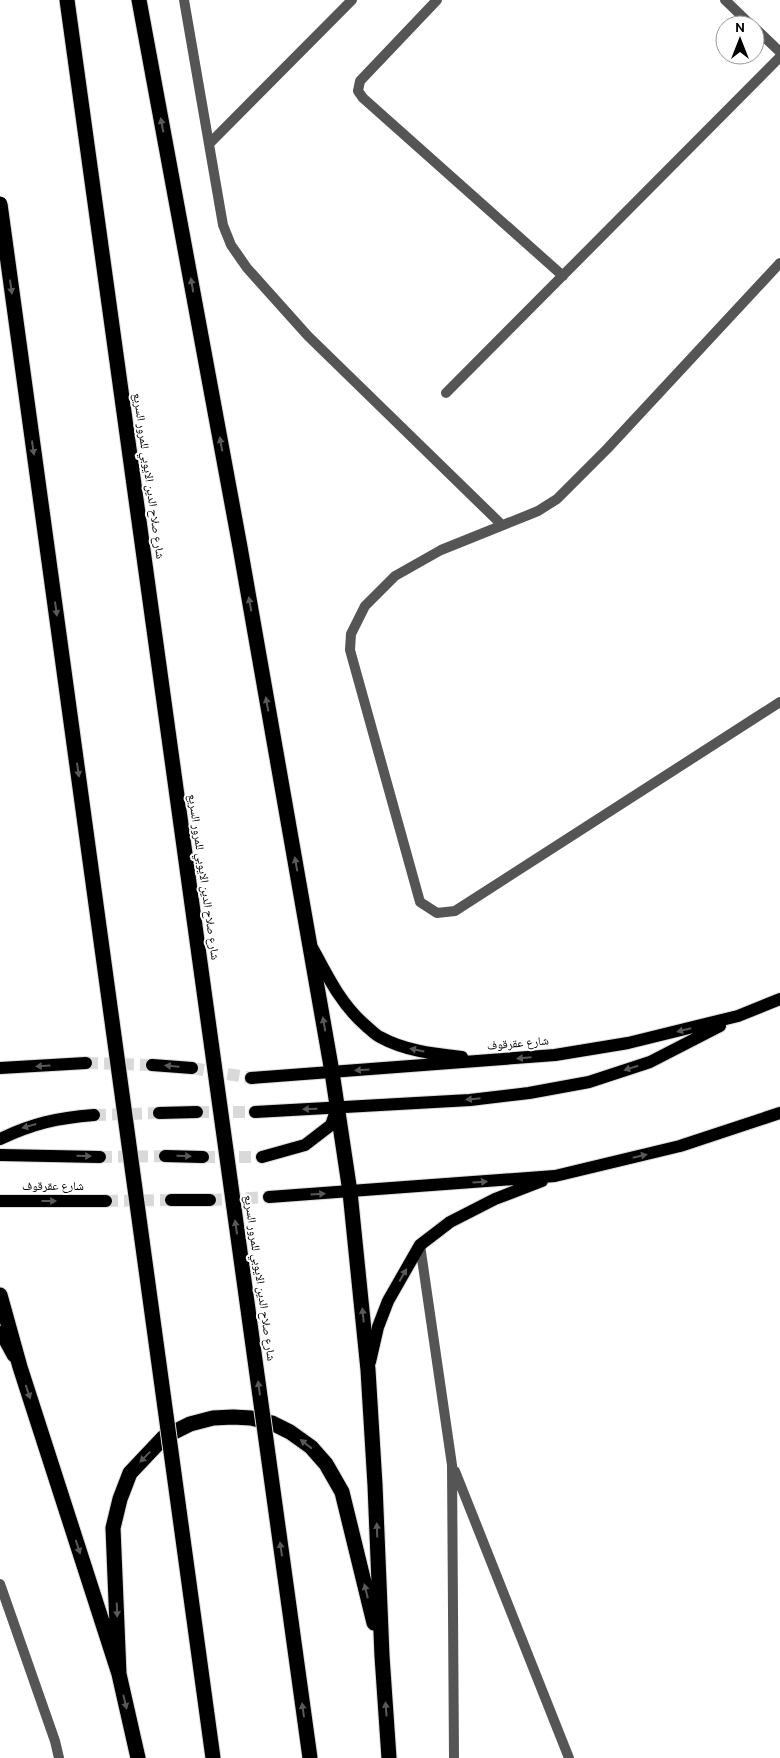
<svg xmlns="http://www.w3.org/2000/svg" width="780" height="1758" viewBox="0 0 780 1758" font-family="Overpass,'Noto Naskh Arabic',sans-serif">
  <rect width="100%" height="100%" fill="#fff"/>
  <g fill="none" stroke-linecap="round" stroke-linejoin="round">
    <path stroke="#d9d9d9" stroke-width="12" stroke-dasharray="12 6" stroke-linecap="butt" d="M 86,1063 L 152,1065
      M 192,1068 L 251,1078
      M 197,1112 L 255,1112
      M 94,1115 L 159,1113
      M 100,1157 L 165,1156
      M 203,1157 L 262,1157
      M 210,1200 L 269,1197
      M 106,1201 L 171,1200"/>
    <g stroke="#dbdbdb" stroke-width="14">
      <path id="primary" d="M 313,949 C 328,977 341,1004 365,1025 C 370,1029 375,1035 380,1037 C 405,1051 435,1054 462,1057
        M 152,1065 L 192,1068
        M 0,1068 L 86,1063
        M 251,1078 L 555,1055 L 628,1043 L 738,1016 L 780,999
        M 255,1112 L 470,1100 L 529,1093 L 589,1082 L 650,1062 L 720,1026
        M 159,1113 L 197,1112
        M 0,1139 C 34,1123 57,1118 94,1115
        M 0,1155 L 100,1157
        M 165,1156 L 203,1157
        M 262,1157 L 305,1145 L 331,1125 L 337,1108
        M 269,1197 L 555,1176 L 680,1146 L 780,1113
        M 171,1200 L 210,1200
        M 0,1201 L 106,1201
        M 0,1332 L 13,1356
        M 370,1362 L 378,1327 L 388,1301 L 420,1245 L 450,1222 L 495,1199 L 542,1181"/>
    </g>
    <g stroke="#dbdbdb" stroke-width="17">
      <path id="motorway" d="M 139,0 L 240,547 L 332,1072 L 350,1192 L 368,1370 L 375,1485 L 382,1656 L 389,1758
        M 0,1295 L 20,1367 L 119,1674 L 138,1758
        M 119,1674 L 113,1528 L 120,1499 L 130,1473 L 164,1437 L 190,1424 L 213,1418 L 233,1417 L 251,1418 L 272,1423 L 290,1432 L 311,1447 L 326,1464 L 342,1492 L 374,1623"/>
    </g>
    <path stroke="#555" stroke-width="10" d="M 437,0 L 360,81 L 358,91 L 363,98 L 563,276
      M 725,0 L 751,25
      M 755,28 L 780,52
      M 446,393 L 780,57"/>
    <path stroke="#555" stroke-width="10" d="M 184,0 L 223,225 L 231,245 L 247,268 L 308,336 L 502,525
      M 210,143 L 352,0
      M 780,263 L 607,449 L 557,499 L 538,511 L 441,550 L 395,576 L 365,606 L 351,634 L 350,650 L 420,902 L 437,913 L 455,911 L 780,702
      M 420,1245 L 452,1465 L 454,1758
      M 455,1471 L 569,1758
      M 0,1584 L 55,1741 L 59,1758"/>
    <use href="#primary" stroke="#000" stroke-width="12"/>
    <use href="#motorway" stroke="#000" stroke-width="15"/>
    <g stroke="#dbdbdb" stroke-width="17" stroke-linecap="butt">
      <path id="motorway-bridge" d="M 67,0 L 310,1758
        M 0,204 L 213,1758"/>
    </g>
    <use href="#motorway-bridge" stroke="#000" stroke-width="15"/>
  </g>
  <defs><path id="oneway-solid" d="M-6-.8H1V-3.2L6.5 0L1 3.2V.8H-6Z" transform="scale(1.25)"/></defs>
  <g fill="#595959">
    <use href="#oneway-solid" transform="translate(162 125) rotate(-101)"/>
    <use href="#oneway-solid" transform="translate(192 285) rotate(-100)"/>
    <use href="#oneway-solid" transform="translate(11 287) rotate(82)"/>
    <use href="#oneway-solid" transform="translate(221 444) rotate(-100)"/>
    <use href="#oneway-solid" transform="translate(33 448) rotate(82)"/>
    <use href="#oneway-solid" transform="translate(250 604) rotate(-100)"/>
    <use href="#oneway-solid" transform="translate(56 609) rotate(82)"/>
    <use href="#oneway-solid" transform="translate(267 704) rotate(-100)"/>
    <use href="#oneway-solid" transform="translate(78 770) rotate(82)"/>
    <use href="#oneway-solid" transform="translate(296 864) rotate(-100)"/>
    <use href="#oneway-solid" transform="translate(324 1024) rotate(-100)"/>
    <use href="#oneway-solid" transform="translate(684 1030) rotate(166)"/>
    <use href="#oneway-solid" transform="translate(417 1050) rotate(-168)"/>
    <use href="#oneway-solid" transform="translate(524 1058) rotate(175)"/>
    <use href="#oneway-solid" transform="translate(43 1066) rotate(177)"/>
    <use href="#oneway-solid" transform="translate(172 1066) rotate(-175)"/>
    <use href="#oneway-solid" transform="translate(631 1068) rotate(162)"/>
    <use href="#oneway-solid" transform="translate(362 1070) rotate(176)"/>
    <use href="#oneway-solid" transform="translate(473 1099) rotate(174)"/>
    <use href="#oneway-solid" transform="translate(310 1109) rotate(178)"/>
    <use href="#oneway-solid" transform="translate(29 1126) rotate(164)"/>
    <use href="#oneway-solid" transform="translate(84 1156) rotate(1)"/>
    <use href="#oneway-solid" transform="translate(184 1156) rotate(1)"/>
    <use href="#oneway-solid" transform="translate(640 1156) rotate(-13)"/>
    <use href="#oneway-solid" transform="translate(480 1182) rotate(-4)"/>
    <use href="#oneway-solid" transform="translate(318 1194) rotate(-4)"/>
    <use href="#oneway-solid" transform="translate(49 1201)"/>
    <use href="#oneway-solid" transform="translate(236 1227) rotate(-98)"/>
    <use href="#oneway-solid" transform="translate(403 1275) rotate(-61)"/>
    <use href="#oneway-solid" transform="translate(363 1315) rotate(-96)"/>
    <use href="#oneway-solid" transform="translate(259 1388) rotate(-98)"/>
    <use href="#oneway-solid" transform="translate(28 1392) rotate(72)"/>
    <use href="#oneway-solid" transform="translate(306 1444) rotate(-142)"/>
    <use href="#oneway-solid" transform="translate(145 1457) rotate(134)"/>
    <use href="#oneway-solid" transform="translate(377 1530) rotate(-92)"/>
    <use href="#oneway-solid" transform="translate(78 1547) rotate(72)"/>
    <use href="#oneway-solid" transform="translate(281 1549) rotate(-98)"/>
    <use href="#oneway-solid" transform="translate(366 1591) rotate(-104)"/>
    <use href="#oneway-solid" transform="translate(117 1610) rotate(88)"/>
    <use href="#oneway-solid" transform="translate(125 1702) rotate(77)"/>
    <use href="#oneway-solid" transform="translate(386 1709) rotate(-94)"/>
    <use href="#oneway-solid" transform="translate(303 1710) rotate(-98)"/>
  </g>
  <g text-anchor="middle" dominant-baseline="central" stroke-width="4" stroke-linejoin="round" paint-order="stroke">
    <g font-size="12" fill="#000" stroke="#fff">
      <text transform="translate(148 476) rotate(82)">شارع صلاح الدين الايوبي للمرور السريع</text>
      <text transform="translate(203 877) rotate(82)">شارع صلاح الدين الايوبي للمرور السريع</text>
      <text transform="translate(518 1044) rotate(-5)">شارع عقرقوف</text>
      <text x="53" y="1187">شارع عقرقوف</text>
      <text transform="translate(259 1278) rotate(82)">شارع صلاح الدين الايوبي للمرور السريع</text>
    </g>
  </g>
  <g transform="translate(740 40)"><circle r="24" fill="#ffffff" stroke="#999999"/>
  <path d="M0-4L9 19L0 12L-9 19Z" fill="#000000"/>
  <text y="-8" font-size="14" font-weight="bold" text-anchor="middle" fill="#000000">N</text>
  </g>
</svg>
